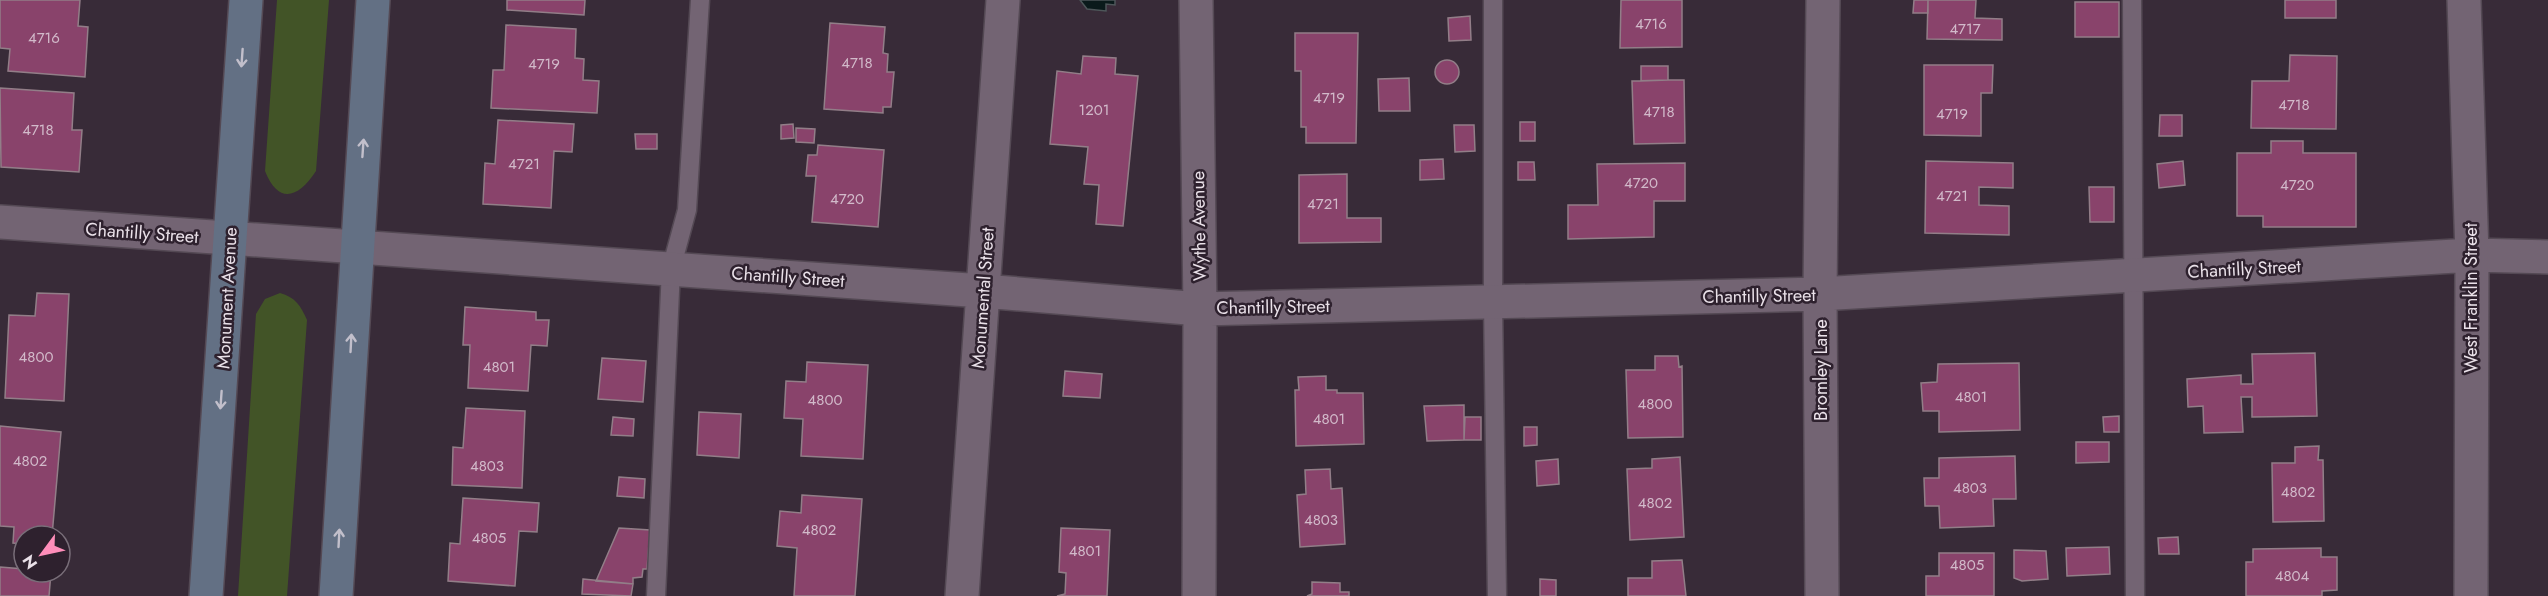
<svg xmlns="http://www.w3.org/2000/svg" width="2548" height="596" viewBox="0 0 2548 596" font-family="Jost,sans-serif">
  <rect width="100%" height="100%" fill="#382b38"/>
  <path fill="#425427" d="M 277,0 L 329,0 L 316,171 C 299,197 279,206 265,171 Z
    M 280,293 C 295,297 301,306 307,320 L 287,596 L 238,596 L 256,314 L 265,299 Z"/>
  <path fill="#0a1a1b" stroke="#4d5659" stroke-width="1.5" d="M 1080,0 L 1115,0 L 1115,5 L 1106,4 L 1106,11 L 1087,9 Z"/>
  <path fill="#89436b" stroke="#927e88" stroke-width="1.5" d="M 0,0 L 80,0 L 78,26 L 88,27 L 85,77 L 8,71 L 10,49 L 0,48 Z
    M 507,0 L 585,0 L 584,15 L 507,10 Z
    M 1621,0 L 1682,0 L 1682,47 L 1620,48 Z
    M 1914,0 L 1928,0 L 1928,13 L 1913,13 Z
    M 1928,0 L 1976,0 L 1975,18 L 2002,19 L 2002,40 L 1927,39 Z
    M 2285,0 L 2336,0 L 2336,18 L 2285,18 Z
    M 2075,2 L 2119,2 L 2119,37 L 2075,37 Z
    M 1470,16 L 1471,40 L 1449,41 L 1448,18 Z
    M 830,23 L 885,27 L 883,53 L 888,54 L 887,72 L 894,72 L 891,107 L 883,107 L 883,113 L 824,109 Z
    M 506,25 L 576,29 L 575,58 L 584,59 L 583,80 L 599,81 L 597,113 L 491,108 L 493,70 L 504,70 Z
    M 1295,33 L 1358,33 L 1356,143 L 1306,143 L 1306,127 L 1301,127 L 1301,71 L 1295,71 Z
    M 2290,55 L 2337,56 L 2336,129 L 2251,128 L 2252,81 L 2289,81 Z
    M 1083,56 L 1116,58 L 1115,74 L 1138,76 L 1123,226 L 1096,224 L 1099,185 L 1084,184 L 1088,147 L 1050,144 L 1057,71 L 1081,74 Z
    M1435 72a12 12 0 1 1 24 0a12 12 0 1 1-24 0Z
    M 1924,65 L 1993,65 L 1992,93 L 1981,93 L 1981,136 L 1924,135 Z
    M 1641,66 L 1668,66 L 1668,80 L 1641,81 Z
    M 1409,78 L 1410,111 L 1379,111 L 1378,79 Z
    M 1668,80 L 1684,80 L 1685,143 L 1634,144 L 1632,81 Z
    M 0,88 L 74,93 L 72,130 L 82,130 L 79,172 L 1,167 Z
    M 2160,115 L 2182,115 L 2182,136 L 2159,136 Z
    M 498,120 L 574,124 L 572,152 L 554,151 L 551,208 L 483,204 L 485,163 L 495,164 Z
    M 1520,122 L 1535,122 L 1535,141 L 1520,141 Z
    M 793,124 L 794,138 L 781,139 L 781,125 Z
    M 1454,125 L 1474,125 L 1475,151 L 1455,152 Z
    M 796,128 L 815,129 L 814,143 L 796,142 Z
    M 635,134 L 657,134 L 657,149 L 636,149 Z
    M 2271,141 L 2303,141 L 2303,153 L 2356,153 L 2356,227 L 2263,227 L 2263,216 L 2237,216 L 2237,153 L 2271,153 Z
    M 818,145 L 884,150 L 878,227 L 812,222 L 816,176 L 806,176 L 808,155 L 817,155 Z
    M 1443,159 L 1444,179 L 1420,180 L 1420,160 Z
    M 1926,161 L 2013,163 L 2013,188 L 1979,187 L 1979,205 L 2009,206 L 2009,235 L 1925,233 Z
    M 2183,161 L 2185,185 L 2159,188 L 2157,164 Z
    M 1518,162 L 1534,162 L 1535,180 L 1518,180 Z
    M 1685,163 L 1685,201 L 1654,201 L 1654,237 L 1568,239 L 1568,205 L 1598,205 L 1597,164 Z
    M 1347,174 L 1347,218 L 1381,218 L 1381,242 L 1299,243 L 1299,175 Z
    M 2089,187 L 2114,187 L 2114,222 L 2090,222 Z
    M 37,293 L 69,294 L 64,401 L 5,398 L 9,315 L 35,316 Z
    M 465,307 L 536,312 L 536,320 L 549,320 L 547,346 L 531,345 L 528,391 L 468,388 L 470,345 L 463,345 Z
    M 2315,353 L 2317,416 L 2252,417 L 2252,397 L 2241,397 L 2243,432 L 2204,433 L 2203,406 L 2188,407 L 2187,379 L 2241,375 L 2241,384 L 2253,384 L 2252,354 Z
    M 1655,356 L 1678,356 L 1679,367 L 1682,366 L 1683,437 L 1628,438 L 1626,370 L 1655,370 Z
    M 602,358 L 646,361 L 643,402 L 598,399 Z
    M 807,362 L 868,365 L 863,459 L 801,456 L 803,419 L 784,418 L 786,381 L 806,382 Z
    M 2019,363 L 2020,430 L 1939,432 L 1939,411 L 1923,411 L 1921,383 L 1937,382 L 1938,364 Z
    M 1065,371 L 1102,374 L 1100,398 L 1063,396 Z
    M 1326,376 L 1326,390 L 1337,390 L 1337,393 L 1363,393 L 1364,444 L 1296,446 L 1295,390 L 1299,390 L 1298,377 Z
    M 1464,405 L 1464,440 L 1427,441 L 1424,406 Z
    M 466,408 L 525,411 L 522,488 L 452,485 L 453,447 L 463,448 Z
    M 699,412 L 741,414 L 739,458 L 697,455 Z
    M 2119,416 L 2119,432 L 2104,432 L 2103,417 Z
    M 613,417 L 634,419 L 633,436 L 611,435 Z
    M 1465,417 L 1481,417 L 1481,440 L 1464,440 Z
    M 0,426 L 61,432 L 52,536 L 24,536 L 24,544 L 13,543 L 14,527 L 0,526 Z
    M 1524,427 L 1537,427 L 1537,445 L 1524,446 Z
    M 2076,442 L 2109,442 L 2109,462 L 2076,463 Z
    M 2319,446 L 2318,460 L 2323,460 L 2324,521 L 2273,522 L 2272,463 L 2295,463 L 2295,447 Z
    M 2015,456 L 2016,499 L 1993,499 L 1994,526 L 1940,528 L 1939,506 L 1925,506 L 1924,478 L 1939,478 L 1939,458 Z
    M 1680,457 L 1684,537 L 1630,540 L 1627,469 L 1652,468 L 1652,459 Z
    M 1558,459 L 1559,484 L 1537,486 L 1536,461 Z
    M 1330,469 L 1331,489 L 1342,488 L 1345,544 L 1300,547 L 1297,495 L 1306,494 L 1305,470 Z
    M 619,477 L 645,479 L 644,498 L 617,496 Z
    M 802,495 L 862,499 L 855,596 L 794,596 L 797,548 L 777,546 L 780,511 L 801,513 Z
    M 463,498 L 539,503 L 537,532 L 519,531 L 515,586 L 448,581 L 450,543 L 460,544 Z
    M 619,528 L 650,530 L 647,569 L 643,569 L 642,577 L 633,578 L 633,584 L 596,581 Z
    M 1061,528 L 1110,530 L 1107,596 L 1057,596 L 1065,594 L 1066,573 L 1059,572 Z
    M 2178,537 L 2179,554 L 2159,554 L 2158,538 Z
    M 2109,547 L 2110,574 L 2067,576 L 2066,548 Z
    M 2321,548 L 2321,557 L 2337,557 L 2337,590 L 2322,591 L 2322,596 L 2246,596 L 2246,562 L 2253,562 L 2253,549 Z
    M 2014,550 L 2046,551 L 2048,579 L 2022,581 L 2014,578 Z
    M 1939,553 L 1994,553 L 1994,596 L 1926,596 L 1926,576 L 1939,576 Z
    M 1682,560 L 1686,596 L 1628,596 L 1628,578 L 1652,578 L 1652,561 Z
    M 0,567 L 24,569 L 24,572 L 51,572 L 49,596 L 0,596 Z
    M 583,579 L 633,584 L 631,596 L 582,594 Z
    M 1540,579 L 1556,580 L 1556,596 L 1540,596 Z
    M 1312,582 L 1340,583 L 1340,592 L 1349,592 L 1349,596 L 1307,596 L 1312,594 Z"/>
  <g fill="none" stroke-linecap="round" stroke-linejoin="round">
    <g stroke="#544954" stroke-width="21">
      <path id="lane" d="M 1493,0 L 1493,302 L 1497,596
        M 2132,0 L 2135,596
        M 656,596 L 671,269 L 687,210 L 700,0"/>
    </g>
    <g stroke="#544954" stroke-width="36">
      <path id="street" d="M 1196,0 L 1200,309 L 1199,596
        M 2464,0 L 2472,255 L 2471,596
        M 0,222 L 983,291 L 1200,309 L 1820,294 L 2472,255 L 2548,257
        M 962,596 L 1003,0
        M 1822,596 L 1820,294 L 1823,0"/>
    </g>
    <g stroke="#544954" stroke-width="36">
      <path id="secondary" d="M 206,596 L 246,0
        M 336,596 L 373,0"/>
    </g>
    <use href="#lane" stroke="#736473" stroke-width="18"/>
    <use href="#street" stroke="#736473" stroke-width="33"/>
    <use href="#secondary" stroke="#637084" stroke-width="33"/>
  </g>
  <defs><path id="oneway-shaft" d="M-6 0H5M1.5-3L5.5 0L1.5 3" fill="none" stroke-width="1.6" stroke-linecap="round" stroke-linejoin="round" transform="scale(1.5)"/></defs>
  <g stroke="#c2bfcb">
    <use href="#oneway-shaft" transform="translate(242 58) rotate(94)"/>
    <use href="#oneway-shaft" transform="translate(363 148) rotate(-86)"/>
    <use href="#oneway-shaft" transform="translate(351 343) rotate(-87)"/>
    <use href="#oneway-shaft" transform="translate(221 400) rotate(94)"/>
    <use href="#oneway-shaft" transform="translate(339 538) rotate(-87)"/>
  </g>
  <g text-anchor="middle" dominant-baseline="central" stroke-width="5" stroke-linejoin="round" paint-order="stroke">
    <g font-size="15" fill="#d2baca">
      <text x="1651" y="24">4716</text>
      <text x="1965" y="29">4717</text>
      <text x="44" y="38">4716</text>
      <text x="857" y="63">4718</text>
      <text x="544" y="64">4719</text>
      <text x="1329" y="98">4719</text>
      <text x="2294" y="105">4718</text>
      <text x="1094" y="110">1201</text>
      <text x="1659" y="112">4718</text>
      <text x="1952" y="114">4719</text>
      <text x="38" y="130">4718</text>
      <text x="524" y="164">4721</text>
      <text x="1641" y="183">4720</text>
      <text x="2297" y="185">4720</text>
      <text x="1952" y="196">4721</text>
      <text x="847" y="199">4720</text>
      <text x="1323" y="204">4721</text>
      <text x="36" y="357">4800</text>
      <text x="499" y="367">4801</text>
      <text x="1971" y="397">4801</text>
      <text x="825" y="400">4800</text>
      <text x="1655" y="404">4800</text>
      <text x="1329" y="419">4801</text>
      <text x="30" y="461">4802</text>
      <text x="487" y="466">4803</text>
      <text x="1970" y="488">4803</text>
      <text x="2298" y="492">4802</text>
      <text x="1655" y="503">4802</text>
      <text x="1321" y="520">4803</text>
      <text x="819" y="530">4802</text>
      <text x="489" y="538">4805</text>
      <text x="1085" y="551">4801</text>
      <text x="1967" y="565">4805</text>
      <text x="2292" y="576">4804</text>
    </g>
    <g font-size="18" fill="#eae1e9" stroke="#2e212e">
      <text transform="translate(1199 226) rotate(-91)">Wythe Avenue</text>
      <text transform="translate(142 233) rotate(4)">Chantilly Street</text>
      <text transform="translate(2244 269) rotate(-3)">Chantilly Street</text>
      <text transform="translate(788 277) rotate(4)">Chantilly Street</text>
      <text transform="translate(1759 296) rotate(-1)">Chantilly Street</text>
      <text transform="translate(227 298) rotate(-87)">Monument Avenue</text>
      <text transform="translate(983 298) rotate(-86)">Monumental Street</text>
      <text transform="translate(2471 298) rotate(-90)">West Franklin Street</text>
      <text transform="translate(1273 307) rotate(-1)">Chantilly Street</text>
      <text transform="translate(1821 370) rotate(-90)">Bromley Lane</text>
    </g>
  </g>
  <g transform="translate(42 554) rotate(237)"><circle r="28" fill="#2e212e" stroke="#796e79" stroke-width="1.5"/>
  <path d="M0-4.5L10 22L0 15L-10 22Z" fill="#ff8eba"/>
  <text y="-9" font-size="16" font-weight="bold" text-anchor="middle" fill="#eae1e9">N</text>
  </g>
</svg>
